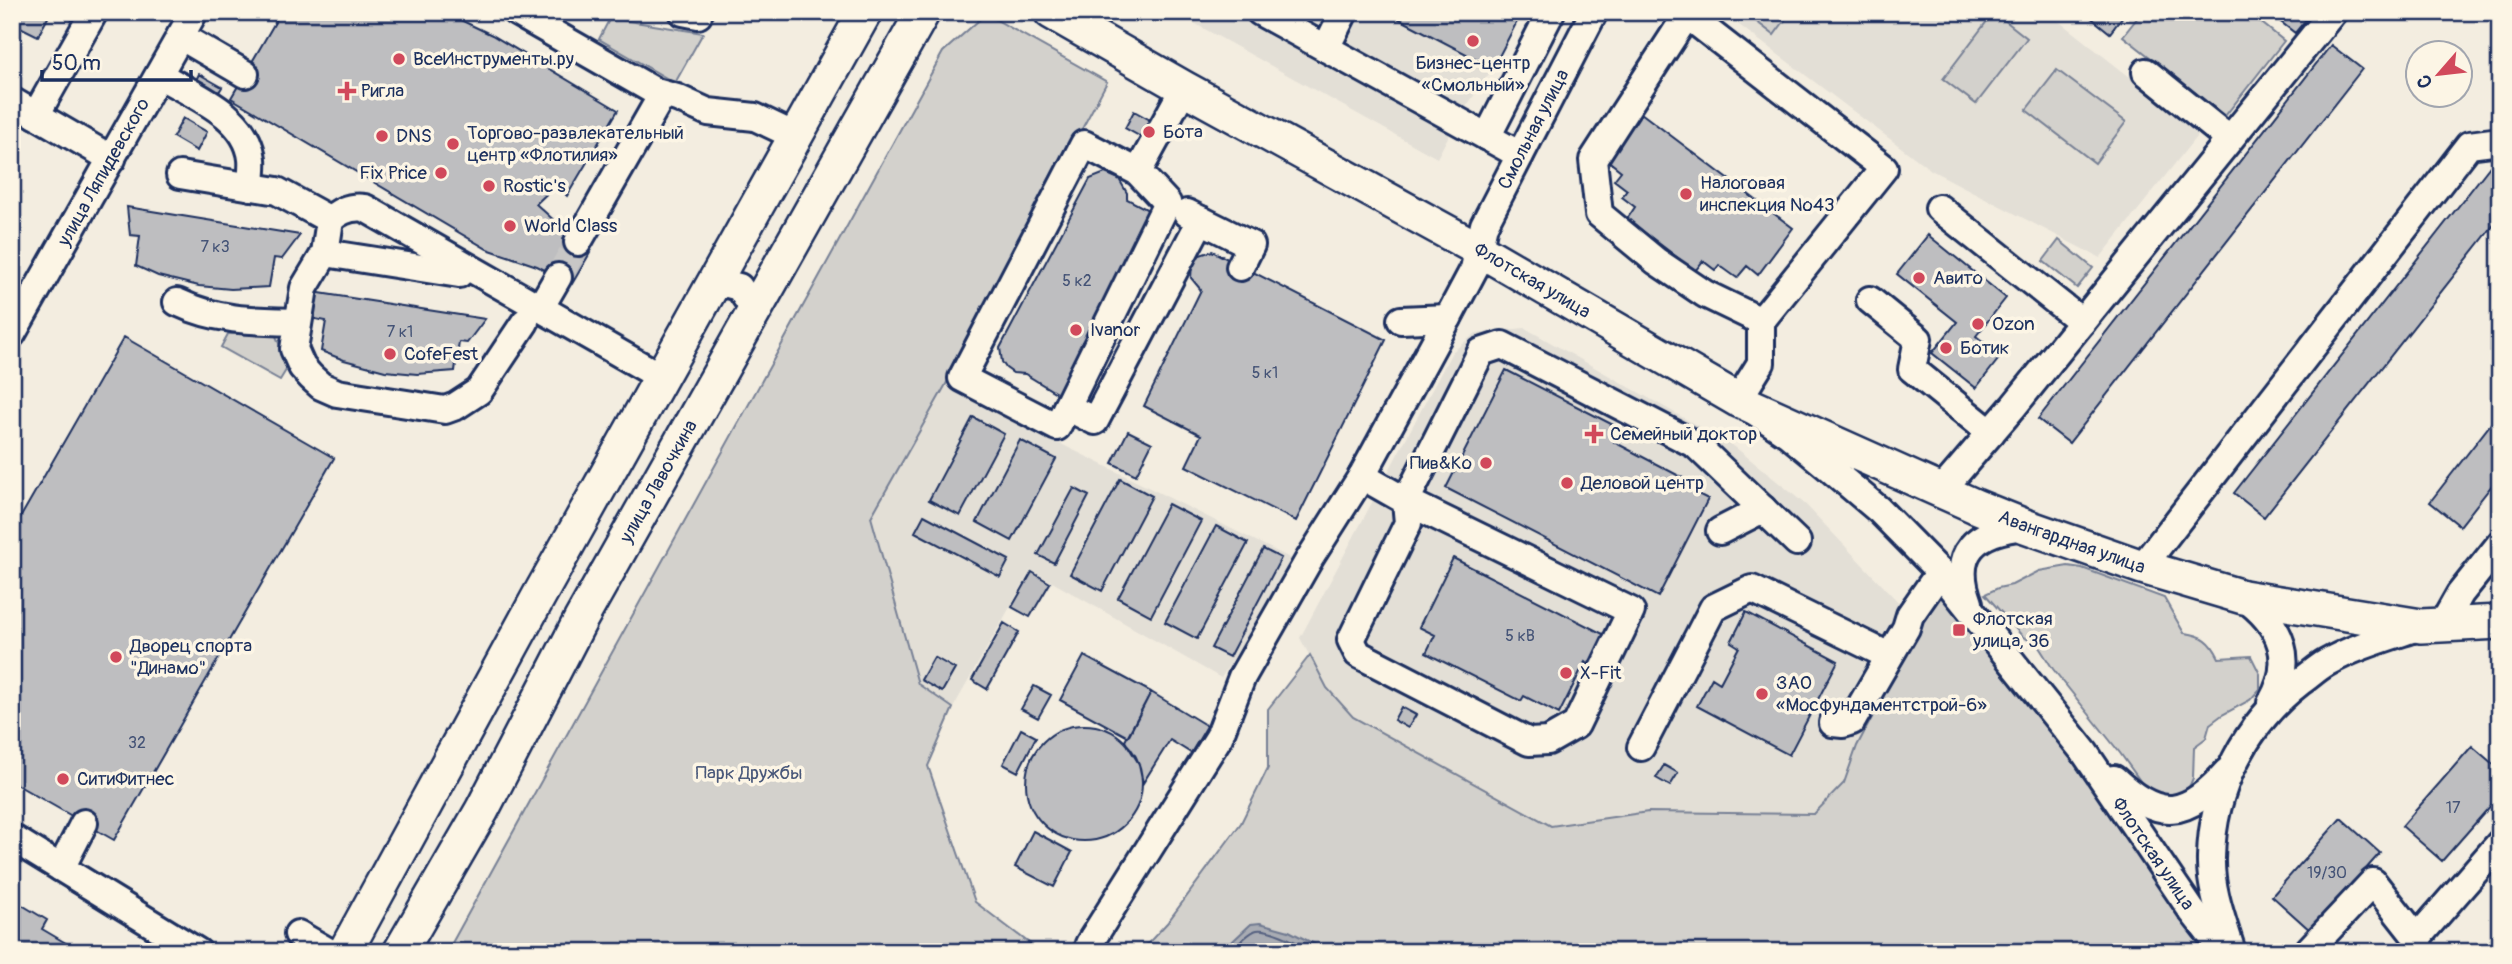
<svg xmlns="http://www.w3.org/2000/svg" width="2512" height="964" viewBox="0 0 2512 964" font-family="Pangolin,sans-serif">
  <rect width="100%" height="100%" fill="#f3ede0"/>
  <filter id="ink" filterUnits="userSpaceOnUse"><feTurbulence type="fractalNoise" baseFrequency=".0143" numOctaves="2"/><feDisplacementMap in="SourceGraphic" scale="14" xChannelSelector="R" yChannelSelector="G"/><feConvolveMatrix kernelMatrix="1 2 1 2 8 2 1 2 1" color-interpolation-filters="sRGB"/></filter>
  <g filter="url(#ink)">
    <path fill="#e3dfd6" d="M 1174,12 L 1522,12 L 1493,68 L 1457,120 L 1437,158 Z
      M 1722,12 L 2047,12 L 2200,132 L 2100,258 L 1931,170 Z
      M 1525,328 L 1735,447 L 1806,505 L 1921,626 L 1857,746 L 1844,783 L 1814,814 L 1648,812 L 1551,826 L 1353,717 L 1327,688 L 1300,638 L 1452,352 L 1476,333 Z
      M 945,386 L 1296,561 L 1221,678 L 1031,570 L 953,708 L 918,684 L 871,517 Z"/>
    <path fill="#d3d1cc" stroke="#778095" stroke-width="2" d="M 1744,12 L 1791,12 L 1774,35 Z
      M 1994,12 L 2027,38 L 1976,104 L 1943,79 Z
      M 2142,12 L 2248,12 L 2284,41 L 2225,116 L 2123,36 Z
      M 986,14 L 1107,82 L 945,386 L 871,517 L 918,684 L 953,708 L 928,766 L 975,902 L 1041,952 L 447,952 L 943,52 Z
      M 610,18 L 703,33 L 675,83 L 599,39 Z
      M 2057,70 L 2126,122 L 2095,163 L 2026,110 Z
      M 2059,240 L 2093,268 L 2077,288 L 2043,261 Z
      M 228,334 L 272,334 L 276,336 L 288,367 L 280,380 L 221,347 Z
      M 2068,566 L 2082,568 L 2164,598 L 2184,633 C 2203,635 2211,641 2219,658 L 2251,656 L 2260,674 L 2260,689 L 2250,700 L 2222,715 L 2210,724 L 2206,738 L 2194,747 L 2193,778 L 2188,790 L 2173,795 L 2159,796 L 2146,789 L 2120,753 L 2053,669 L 2037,644 L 2023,637 L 1985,594 L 1998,588 L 2012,585 L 2039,571 Z
      M 1939,590 L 2048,719 L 2213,952 L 1140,952 L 1167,923 L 1241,823 L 1268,768 L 1268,709 L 1310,655 L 1327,688 L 1353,717 L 1551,826 L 1648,812 L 1814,814 L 1844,783 L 1857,746 Z"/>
    <path fill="#a9acb3" stroke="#707a91" stroke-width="2" d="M 1260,923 L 1289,931 L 1330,952 L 1221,952 L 1251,924 Z"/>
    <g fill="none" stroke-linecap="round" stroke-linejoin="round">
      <path stroke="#546180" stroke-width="2" d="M 1230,952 C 1237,946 1248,932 1257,930 C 1272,928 1301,945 1315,952"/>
    </g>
    <path fill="#bebec0" stroke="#1b2f5e" stroke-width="2" d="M 20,12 L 51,12 L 38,36 L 14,24 Z
      M 281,12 L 444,12 L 492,35 L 618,110 L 567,196 L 556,185 L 536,204 L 590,253 L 572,284 L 537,266 L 487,249 L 231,98 Z
      M 1386,12 L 1522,12 L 1493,68 Z
      M 2084,12 L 2126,12 L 2110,33 Z
      M 2268,12 L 2312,12 L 2295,33 Z
      M 2331,45 L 2362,69 L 2069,443 L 2038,419 Z
      M 199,74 L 222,87 L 216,97 L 194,84 Z
      M 1134,111 L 1159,125 L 1150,142 L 1125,128 Z
      M 1641,113 L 1793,228 L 1758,275 L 1747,266 L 1737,278 L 1719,265 L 1715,270 L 1703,261 L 1695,271 L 1627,219 L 1635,207 L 1622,197 L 1627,190 L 1614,180 L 1621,171 L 1606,159 Z
      M 183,118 L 207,132 L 197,151 L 173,137 Z
      M 2497,157 L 2500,159 L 2500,217 L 2264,517 L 2234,493 Z
      M 1105,173 L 1119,179 L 1127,193 L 1127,199 L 1154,213 L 1058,394 L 1025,374 L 1013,373 L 1006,368 L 1002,362 L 1000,348 L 1090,179 Z
      M 127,207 L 213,221 L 300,235 L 282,259 L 274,258 L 269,287 L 231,289 L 199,286 L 158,276 L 136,266 L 140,236 L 130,235 Z
      M 1928,235 L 2006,298 L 1976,336 L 2001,356 L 1976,388 L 1932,353 L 1957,322 L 1897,274 Z
      M 1212,251 L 1386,340 L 1296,521 L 1186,466 L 1201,435 L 1144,406 L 1201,290 L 1191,278 L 1192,263 L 1197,256 Z
      M 313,292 L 485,319 L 467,343 L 459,342 L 455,371 L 417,374 L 385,371 L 344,360 L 321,351 L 326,321 L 315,319 Z
      M 124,337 L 334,458 L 114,840 L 12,782 L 12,532 Z
      M 1506,370 L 1621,429 L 1614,442 L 1687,480 L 1684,487 L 1708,499 L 1658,597 L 1446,488 Z
      M 2500,412 L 2500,475 L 2460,526 L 2430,502 Z
      M 973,417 L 1004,434 L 960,516 L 929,500 Z
      M 1128,431 L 1152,443 L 1136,475 L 1112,463 Z
      M 1020,440 L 1056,459 L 1012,541 L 977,522 Z
      M 1120,479 L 1152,496 L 1102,591 L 1070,574 Z
      M 1074,488 L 1089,496 L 1054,563 L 1038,555 Z
      M 1168,504 L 1201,521 L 1151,616 L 1118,598 Z
      M 924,515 L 1009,560 L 1000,577 L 915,532 Z
      M 1216,526 L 1248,543 L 1197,639 L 1165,622 Z
      M 1263,549 L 1281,558 L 1229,657 L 1211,648 Z
      M 1453,558 L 1607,636 L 1592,666 L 1585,662 L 1559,714 L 1524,696 L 1521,701 L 1426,653 L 1435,635 L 1419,627 Z
      M 1032,572 L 1050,583 L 1030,617 L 1012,607 Z
      M 1746,612 L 1838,661 L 1789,755 L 1697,706 L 1712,678 L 1720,683 L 1739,647 L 1731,642 Z
      M 1004,623 L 1019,632 L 987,689 L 972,680 Z
      M 1084,656 L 1151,692 L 1128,737 L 1060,700 Z
      M 934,657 L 955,669 L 942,692 L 921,680 Z
      M 1034,686 L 1051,695 L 1038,718 L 1021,709 Z
      M 1151,692 L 1207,726 L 1191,753 L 1170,740 L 1143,783 L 1139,764 L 1125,741 Z
      M 1401,707 L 1416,715 L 1408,728 L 1394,720 Z
      M1026 783a58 58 0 1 1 116 0a58 58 0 1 1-116 0Z
      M 1021,729 L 1036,737 L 1018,772 L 1003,764 Z
      M 2472,746 L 2500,770 L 2500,795 L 2442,861 L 2402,826 Z
      M 1664,765 L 1678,773 L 1670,786 L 1656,778 Z
      M 2341,818 L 2380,853 L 2311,931 L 2272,896 Z
      M 1033,831 L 1072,852 L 1054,887 L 1015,867 Z
      M 12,899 L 47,920 L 42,929 L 81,952 L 12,952 Z"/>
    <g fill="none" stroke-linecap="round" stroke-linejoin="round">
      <path stroke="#c8c7c6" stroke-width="26" stroke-dasharray="26 13" stroke-linecap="butt" d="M 558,277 L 578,242"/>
      <g stroke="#1b2f5e" stroke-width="32">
        <g id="minor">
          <path d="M 516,12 L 656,92 L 677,98 L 708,112 L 755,117 L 795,136"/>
          <path d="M 683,12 L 698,15"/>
          <path d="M 1260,12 L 1520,155"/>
          <path d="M 180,36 L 245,74"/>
          <path d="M 1326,48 L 1344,12"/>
          <path d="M 2146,72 L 2229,139"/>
          <path d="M 159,75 C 193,95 247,115 252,159 C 253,168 251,178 251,187"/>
          <path d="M 12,101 L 112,159"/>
          <path d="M 36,115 L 94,12"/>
          <path d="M 1487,137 L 1551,12"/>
          <path d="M 1138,172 L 1167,203 L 1057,427 L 962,378 L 1084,144 L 1138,172 L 1184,88"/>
          <path d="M 180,175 L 277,191 L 330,220"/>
          <path d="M 1939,208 L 2082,322"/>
          <path d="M 1187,213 L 1251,245 L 1240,267"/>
          <path d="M 578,242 L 662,95"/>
          <path d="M 325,253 L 459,274"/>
          <path d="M 707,294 L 723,283 L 739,287 L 751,305 L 751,318"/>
          <path d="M 1870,300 L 1918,339 L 1912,369 L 1991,433"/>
          <path d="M 177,302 C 217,321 255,321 298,322"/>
          <path d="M 540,308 L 558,277"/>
          <path d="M 1401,320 L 1448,318"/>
          <path id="s1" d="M 1761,321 L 1705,294 L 1656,261 L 1599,214 L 1593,160 L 1687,15 L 1884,168 L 1761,321 L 1761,363 L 1738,400 L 1788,434 L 1828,467 L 1879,510 L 1940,572 L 2085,753 L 2192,911 L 2224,952"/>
          <path d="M 525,322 L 479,391 L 456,406 L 445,410 L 337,393 L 321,386 L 311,377 L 302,367 L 294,349 L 304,288 L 325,253 L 330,220 C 340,210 351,206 365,208 L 661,377"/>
          <path id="s2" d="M 12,334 L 194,12"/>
          <path d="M 1067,407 L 1095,421 L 1201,220"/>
          <path d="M 1362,476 L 1406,501 L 1631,611 L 1576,725 L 1548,741 L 1529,742 L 1358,654 L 1351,640 L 1408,523 L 1406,501 L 1481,352 L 1502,345 L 1696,445 L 1797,542"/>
          <path d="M 1941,491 L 2013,407 L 2333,12"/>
          <path d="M 1720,531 L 1763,509"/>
          <path d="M 2142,567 L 2469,145 L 2500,141"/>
          <path d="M 2243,597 C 2282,625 2296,660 2271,703"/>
          <path d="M 1969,603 C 1950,552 1975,531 2025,526"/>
          <path d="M 2443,624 L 2460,594 L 2500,544"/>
          <path d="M 1833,723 L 1843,724 L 1852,721 L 1906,628 L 1910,615 L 1940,572"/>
          <path d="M 1641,747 L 1713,608 L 1752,589 L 1889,656"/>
          <path d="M 2114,779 C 2160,822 2186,818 2227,772"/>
          <path d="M 12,838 L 198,952"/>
          <path d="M 61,868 L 84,823"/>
          <path d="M 298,934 L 329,952"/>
          <path id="s3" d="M 1089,944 L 1219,737 L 1242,677 L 1310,558 L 1362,476 L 1448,318 L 1474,269 L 1484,225 L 1594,12"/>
          <path d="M 2232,952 C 2223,922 2210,890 2211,858 C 2212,788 2246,724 2300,682 C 2309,676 2317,668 2326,663 C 2356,646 2389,637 2421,626"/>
          <path d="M 2307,952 L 2373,882 L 2417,938"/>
          <path d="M 2420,952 L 2417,938 L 2500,843"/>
        </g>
      </g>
      <g stroke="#1b2f5e" stroke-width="38">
        <g id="major">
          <path id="s4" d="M 1051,12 L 1184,88 L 1478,249 L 1738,400 L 1975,506 L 2025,526 L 2142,567 L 2243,597 L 2421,626 L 2500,622"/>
          <path d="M 345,952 L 539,596 L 865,12"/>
          <path id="s5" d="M 400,952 L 482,810 L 581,619 L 923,12"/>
        </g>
      </g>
      <use href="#minor" stroke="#fcf5e5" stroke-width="26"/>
      <use href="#major" stroke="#fcf5e5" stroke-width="33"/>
    </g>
  </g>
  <g fill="#d1495b" stroke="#fcf5e5" stroke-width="2.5">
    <circle cx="1473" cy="41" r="7"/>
    <circle cx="399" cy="59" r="7"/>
    <path d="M343.5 80.5h7v7h7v7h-7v7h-7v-7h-7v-7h7z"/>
    <circle cx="1149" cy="132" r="7"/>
    <circle cx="382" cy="136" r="7"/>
    <circle cx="453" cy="144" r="7"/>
    <circle cx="441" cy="173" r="7"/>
    <circle cx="489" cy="186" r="7"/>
    <circle cx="1686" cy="194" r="7"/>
    <circle cx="510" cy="226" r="7"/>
    <circle cx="1919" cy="278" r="7"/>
    <circle cx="1978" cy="324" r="7"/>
    <circle cx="1076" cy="330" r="7"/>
    <circle cx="1946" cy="348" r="7"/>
    <circle cx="390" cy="354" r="7"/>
    <path d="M1590.5 423.5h7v7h7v7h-7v7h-7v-7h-7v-7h7z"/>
    <circle cx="1486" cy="463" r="7"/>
    <circle cx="1567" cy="483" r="7"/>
    <rect x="1952" y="623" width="14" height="14" rx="3.5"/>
    <circle cx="116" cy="657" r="7"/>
    <circle cx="1566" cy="673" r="7"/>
    <circle cx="1762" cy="694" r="7"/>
    <circle cx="63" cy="779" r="7"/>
  </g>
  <g text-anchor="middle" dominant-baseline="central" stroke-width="7" stroke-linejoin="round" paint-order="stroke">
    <g font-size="16" fill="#445376">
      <text x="215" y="247">7 к3</text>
      <text x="1077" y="281">5 к2</text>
      <text x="400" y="332">7 к1</text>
      <text x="1265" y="373">5 к1</text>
      <text x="1520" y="636">5 кВ</text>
      <text x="137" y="743">32</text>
      <text x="2453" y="808">17</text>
      <text x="2327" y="873">19/30</text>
    </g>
    <g font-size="19" fill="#1b2f5e" stroke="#fcf5e5" text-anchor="start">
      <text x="413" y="59">ВсеИнструменты.ру</text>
      <text x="1473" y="63" text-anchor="middle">Бизнес-центр<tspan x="1473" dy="22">«Смольный»</tspan></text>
      <text x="361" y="91">Ригла</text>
      <text x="1163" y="132">Бота</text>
      <text x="467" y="133">Торгово-развлекательный<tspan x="467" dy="22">центр «Флотилия»</tspan></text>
      <text x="396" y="136">DNS</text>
      <text x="427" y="173" text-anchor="end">Fix Price</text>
      <text x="1700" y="183">Налоговая<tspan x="1700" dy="22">инспекция №43</tspan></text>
      <text x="503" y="186">Rostic's</text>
      <text x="524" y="226">World Class</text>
      <text x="1933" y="278">Авито</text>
      <text x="1992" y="324">Ozon</text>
      <text x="1090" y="330">Ivanor</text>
      <text x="1960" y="348">Ботик</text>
      <text x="404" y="354">CofeFest</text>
      <text x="1610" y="434">Семейный доктор</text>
      <text x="1472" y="463" text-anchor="end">Пив&amp;Ко</text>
      <text x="1581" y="483">Деловой центр</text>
      <text x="1973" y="619">Флотская<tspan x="1973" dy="22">улица, 36</tspan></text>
      <text x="130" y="646">Дворец спорта<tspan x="130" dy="22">"Динамо"</tspan></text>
      <text x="1580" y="673">X-Fit</text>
      <text x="1776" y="683">ЗАО<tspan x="1776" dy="22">«Мосфундаментстрой-6»</tspan></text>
      <text x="77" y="779">СитиФитнес</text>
    </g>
    <g font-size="19" fill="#1b2f5e" stroke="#fcf5e5">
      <text stroke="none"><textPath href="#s3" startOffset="931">Смольная улица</textPath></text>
      <text stroke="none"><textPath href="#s2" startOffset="186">улица Ляпидевского</textPath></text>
      <text stroke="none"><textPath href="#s4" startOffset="551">Флотская улица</textPath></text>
      <text stroke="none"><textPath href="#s5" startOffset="537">улица Лавочкина</textPath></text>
      <text stroke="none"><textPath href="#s4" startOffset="1152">Авангардная улица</textPath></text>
      <text stroke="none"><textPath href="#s1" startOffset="1573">Флотская улица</textPath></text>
    </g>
    <g font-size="19" fill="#49587a" stroke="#fcf5e5">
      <text x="749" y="773">Парк Дружбы</text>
    </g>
  </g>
  <rect width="2512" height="964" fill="none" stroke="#fcf5e5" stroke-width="42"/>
  <rect x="21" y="21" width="2470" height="922" fill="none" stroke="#1b2f5e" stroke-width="2.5" filter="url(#ink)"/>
  <g transform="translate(2439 74) rotate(242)"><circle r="33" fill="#fcf5e5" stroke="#a2a6af" stroke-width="2"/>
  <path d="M0-5L12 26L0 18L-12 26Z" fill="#d1495b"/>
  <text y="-10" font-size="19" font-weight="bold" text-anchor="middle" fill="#1b2f5e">С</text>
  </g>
  <path d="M42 70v10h149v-10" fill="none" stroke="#1b2f5e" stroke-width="3.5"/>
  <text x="52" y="70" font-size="21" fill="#1b2f5e" stroke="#fcf5e5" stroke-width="5" paint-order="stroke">50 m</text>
</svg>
